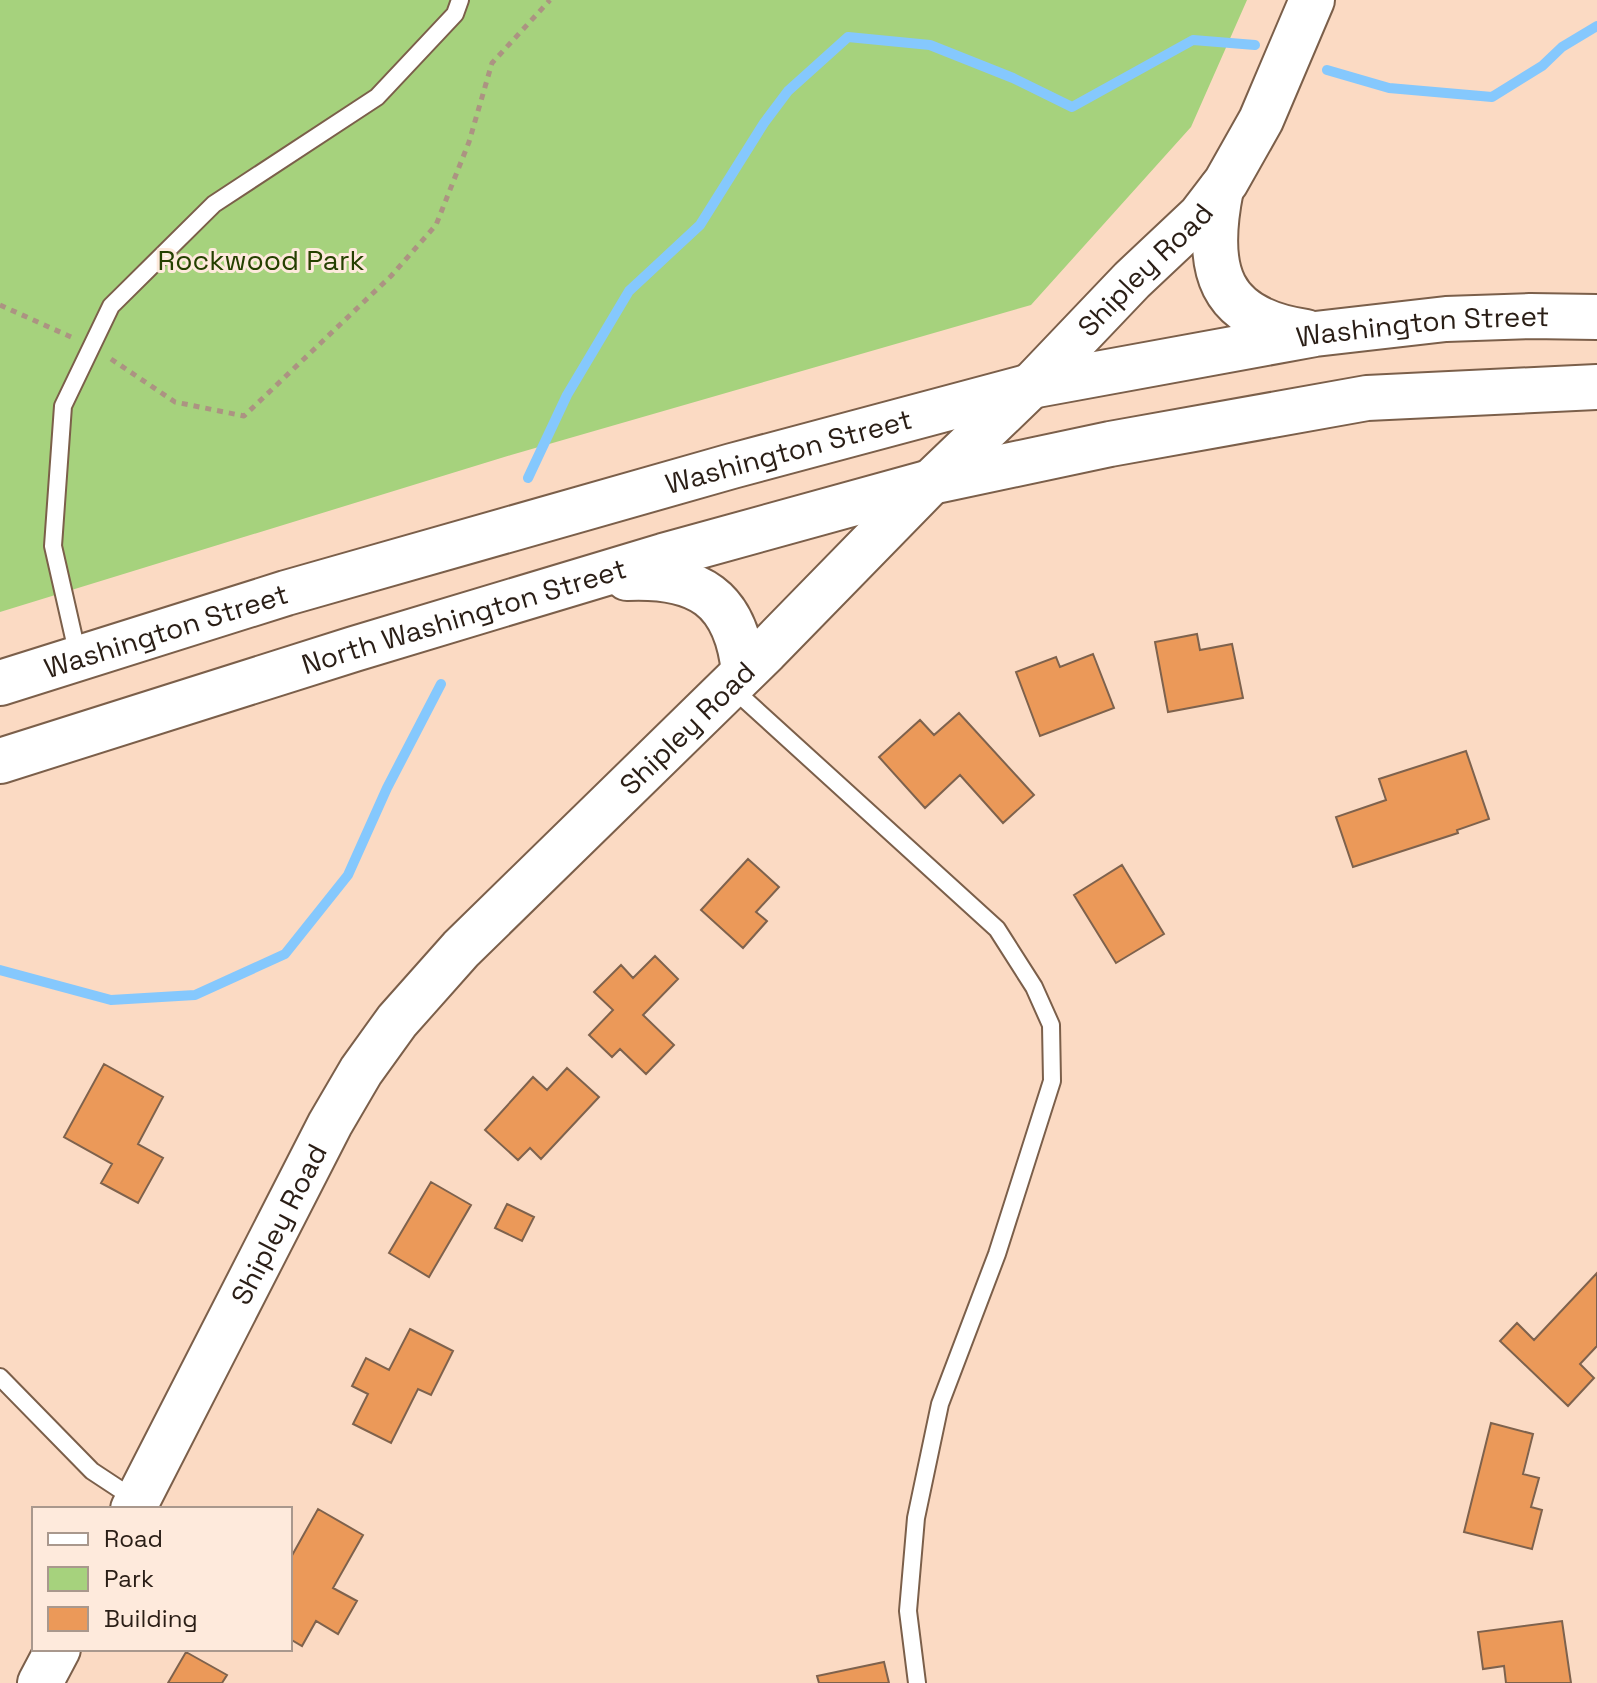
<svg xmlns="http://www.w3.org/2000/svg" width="1597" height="1683" viewBox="0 0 1597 1683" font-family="'Space Grotesk',sans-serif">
  <rect width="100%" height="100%" fill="#fbdac3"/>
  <path fill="#a6d27d" d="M 0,0 L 1247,0 L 1191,127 L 1031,305 L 511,455 L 0,612 Z"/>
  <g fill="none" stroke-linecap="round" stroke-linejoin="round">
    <path stroke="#85c8fd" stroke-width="10" d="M 1327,70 L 1389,88 L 1492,97 L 1542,66 L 1562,47 L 1597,26
      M 528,478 L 567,395 L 629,291 L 700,225 L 764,123 L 788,91 L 848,37 L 930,45 L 1013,78 L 1072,107 L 1193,40 L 1255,45
      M 0,970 L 111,1000 L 195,995 L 285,954 L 348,875 L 387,788 L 441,684"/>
  </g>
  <path fill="#eb9959" stroke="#7e624d" stroke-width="2" d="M 1197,634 L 1200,650 L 1232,644 L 1243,698 L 1168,712 L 1155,642 Z
    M 1093,654 L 1114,708 L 1040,736 L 1016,672 L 1056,657 L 1060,667 Z
    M 959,713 L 1034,795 L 1003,823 L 960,775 L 925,808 L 879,757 L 920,720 L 934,735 Z
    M 1466,751 L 1489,819 L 1457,830 L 1458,833 L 1353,867 L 1336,817 L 1386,800 L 1379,779 Z
    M 748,859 L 779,887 L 756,912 L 767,921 L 743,948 L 701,910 Z
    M 1122,865 L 1164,934 L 1116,963 L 1074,895 Z
    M 655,956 L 678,979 L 643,1015 L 674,1045 L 646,1074 L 620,1049 L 612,1057 L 589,1035 L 613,1010 L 594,992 L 621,965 L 633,978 Z
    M 104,1064 L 163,1097 L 138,1144 L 163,1158 L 138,1203 L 101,1183 L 112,1164 L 64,1137 Z
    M 567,1068 L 599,1097 L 541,1159 L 530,1148 L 518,1160 L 485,1130 L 533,1077 L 547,1090 Z
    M 431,1182 L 471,1205 L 429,1277 L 389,1253 Z
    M 507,1204 L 534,1217 L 522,1241 L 495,1228 Z
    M 1597,1273 L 1597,1346 L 1580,1364 L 1594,1378 L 1568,1406 L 1500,1341 L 1517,1323 L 1534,1340 Z
    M 410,1329 L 453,1351 L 431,1395 L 418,1389 L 391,1443 L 353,1424 L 368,1394 L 352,1386 L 366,1358 L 389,1370 Z
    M 1491,1423 L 1533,1434 L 1523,1474 L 1539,1478 L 1531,1507 L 1542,1510 L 1532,1549 L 1464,1532 Z
    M 318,1509 L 363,1535 L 333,1588 L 357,1601 L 338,1634 L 316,1621 L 302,1646 L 290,1639 L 290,1559 Z
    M 1562,1621 L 1571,1683 L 1506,1683 L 1504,1666 L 1483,1669 L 1478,1632 Z
    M 186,1652 L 227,1675 L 222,1683 L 168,1683 Z
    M 884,1662 L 889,1683 L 819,1683 L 817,1676 Z"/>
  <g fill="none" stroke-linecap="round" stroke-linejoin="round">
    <g stroke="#7b5f4a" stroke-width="20">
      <path id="service" d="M 78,656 L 53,546 L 63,406 L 111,306 L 214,204 L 377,97 L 455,14 L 460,0
        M 731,687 L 997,929 L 1034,987 L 1051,1025 L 1052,1081 L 997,1254 L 940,1404 L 916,1518 L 908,1611 L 917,1683
        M 0,1377 L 92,1471 L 136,1500"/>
    </g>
    <g stroke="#7b5f4a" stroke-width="48">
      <g id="secondary">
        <path d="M 1221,189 C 1205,269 1217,319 1306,332"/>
        <path d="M 627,578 C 698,575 736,597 744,672"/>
        <path id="s1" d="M 0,683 L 286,593 L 732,466 L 1031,386 L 1315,334 L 1446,319 L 1530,316 L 1597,317"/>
        <path id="s2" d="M 0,761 L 354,649 L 663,556 L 931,482 L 1110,444 L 1367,398 L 1597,387"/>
        <path id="s3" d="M 133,1509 L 330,1124 L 361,1071 L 397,1021 L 461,949 L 766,651 L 931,482 L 1031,386 L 1132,280 L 1200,216 L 1226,182 L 1261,120 L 1312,0"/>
        <path d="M 40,1683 L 58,1649"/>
      </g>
    </g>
    <path stroke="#ac9382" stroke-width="5" stroke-dasharray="6 6" stroke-linecap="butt" d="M 0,305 L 71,337
      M 111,359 L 175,402 L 244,416 L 391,276 L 436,225 L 469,142 L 492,63 L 550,0"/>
    <use href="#service" stroke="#fff" stroke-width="16"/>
    <use href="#secondary" stroke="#fff" stroke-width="44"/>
  </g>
  <g text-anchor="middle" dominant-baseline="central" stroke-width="6" stroke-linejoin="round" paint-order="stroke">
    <g font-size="28" fill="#254000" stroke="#feeadc">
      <text x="261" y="260">Rockwood Park</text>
    </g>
    <g font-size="28" fill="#2a1e16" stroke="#feeadc">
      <text stroke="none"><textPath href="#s3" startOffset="1616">Shipley Road</textPath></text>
      <text stroke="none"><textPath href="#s1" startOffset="1470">Washington Street</textPath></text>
      <text stroke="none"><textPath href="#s1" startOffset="822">Washington Street</textPath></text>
      <text stroke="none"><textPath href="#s2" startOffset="486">North Washington Street</textPath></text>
      <text stroke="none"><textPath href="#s1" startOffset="174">Washington Street</textPath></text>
      <text stroke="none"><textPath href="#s3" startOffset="968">Shipley Road</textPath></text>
      <text stroke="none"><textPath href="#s3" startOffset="320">Shipley Road</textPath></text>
    </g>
  </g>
  <rect x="32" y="1507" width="260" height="144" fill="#feeadc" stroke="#a9988d" stroke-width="2"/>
  <rect x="48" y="1533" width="40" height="12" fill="#ffffff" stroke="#a9988d" stroke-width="2"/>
  <text x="104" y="1547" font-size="24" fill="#2a1e16">Road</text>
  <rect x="48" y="1567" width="40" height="24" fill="#a6d27d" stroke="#a9988d" stroke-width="2"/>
  <text x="104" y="1587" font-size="24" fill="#2a1e16">Park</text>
  <rect x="48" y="1607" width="40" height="24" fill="#eb9959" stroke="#a9988d" stroke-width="2"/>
  <text x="104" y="1627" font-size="24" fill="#2a1e16">Building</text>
</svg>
